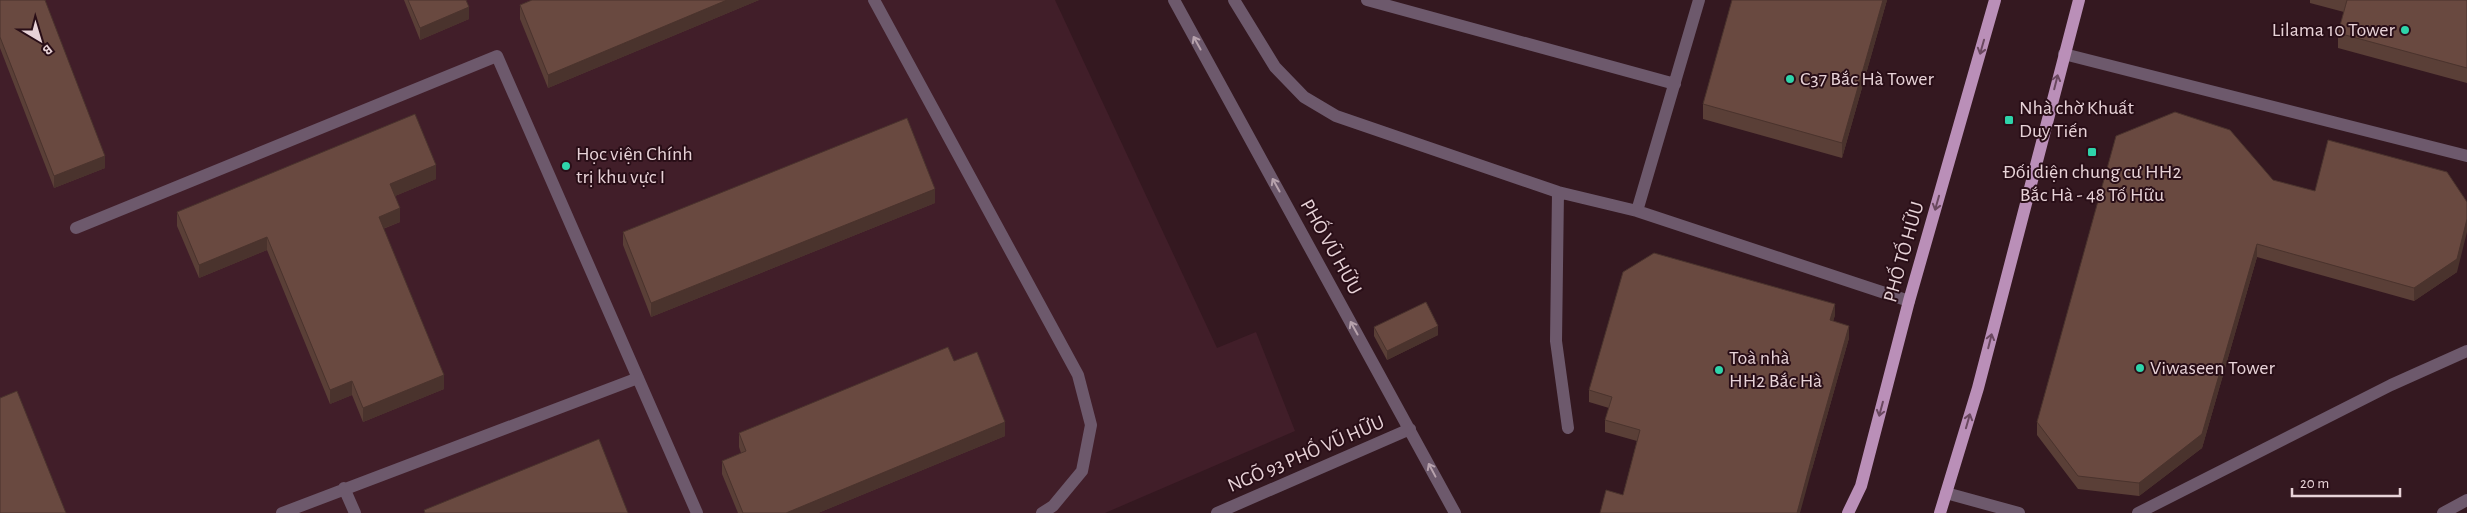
<svg xmlns="http://www.w3.org/2000/svg" width="2467" height="513" viewBox="0 0 2467 513" font-family="'Alegreya Sans',sans-serif">
  <rect width="100%" height="100%" fill="#341820"/>
  <path fill="#411e29" d="M 0,0 L 1055,0 L 1217,348 L 1256,332 L 1295,431 L 1105,513 L 0,513 Z"/>
  <g fill="none" stroke-linecap="round" stroke-linejoin="round">
    <path stroke="#6d596c" stroke-width="12" d="M 874,0 L 1078,375 L 1091,425 L 1082,471 L 1053,506 L 1042,513
      M 1174,0 L 1455,513
      M 1234,0 L 1275,67 L 1304,97 L 1336,116 L 1558,192 L 1637,211 L 1909,301
      M 1367,0 L 1675,84
      M 2064,54 L 2467,156
      M 1558,192 L 1556,341 L 1568,428
      M 1637,211 L 1699,0
      M 76,228 L 497,56 L 697,513
      M 344,488 L 355,513
      M 1946,493 L 2019,513
      M 282,513 L 638,378
      M 1217,513 L 1410,429
      M 2138,513 L 2391,385 L 2467,351
      M 2443,513 L 2467,500"/>
    <path stroke="#ba8fb8" stroke-width="12" d="M 1848,513 L 1861,486 L 1909,301 L 1995,0
      M 1940,513 L 1978,388 L 2079,0"/>
  </g>
  <path fill="#5a3f37" d="M 0,0 L 105,168 L 54,188 L 0,48 Z
    M 404,0 L 466,0 L 469,19 L 420,40 Z
    M 532,0 L 759,0 L 548,88 L 520,19 L 520,5 Z
    M 1887,0 L 1842,158 L 1703,119 L 1703,104 Z
    M 2310,0 L 2467,0 L 2467,83 L 2338,48 L 2338,33 L 2344,12 L 2310,3 Z
    M 436,179 L 395,196 L 400,222 L 383,229 L 444,389 L 363,422 L 352,395 L 330,404 L 267,250 L 199,278 L 177,226 L 177,212 Z
    M 2273,180 L 2315,191 L 2457,272 L 2414,301 L 2257,257 L 2202,448 L 2139,496 L 2078,489 L 2037,435 L 2037,422 Z
    M 935,203 L 651,317 L 623,245 L 623,232 Z
    M 1835,315 L 1833,321 L 1849,338 L 1812,469 L 1623,495 L 1637,441 L 1605,432 L 1605,420 L 1609,408 L 1589,402 L 1589,390 Z
    M 1374,327 L 1438,335 L 1387,360 L 1374,336 Z
    M 954,361 L 1005,436 L 818,513 L 738,513 L 722,474 L 722,461 L 741,453 L 739,447 L 739,433 Z"/>
  <path fill="#4a332d" d="M 727,0 L 759,0 L 548,88 L 548,75 Z
    M 1883,0 L 1887,0 L 1842,158 L 1842,143 Z
    M 469,7 L 469,19 L 420,40 L 420,28 Z
    M 105,156 L 105,168 L 54,188 L 54,176 Z
    M 436,165 L 436,179 L 390,198 L 390,184 Z
    M 935,189 L 935,203 L 651,317 L 651,303 Z
    M 400,208 L 400,222 L 379,230 L 379,217 Z
    M 2467,219 L 2467,232 L 2457,272 L 2414,301 L 2414,288 Z
    M 267,237 L 267,250 L 199,278 L 199,265 Z
    M 2257,244 L 2257,257 L 2202,448 L 2139,496 L 2139,483 Z
    M 1835,304 L 1835,315 L 1830,332 L 1830,320 Z
    M 1438,326 L 1438,335 L 1387,360 L 1387,351 Z
    M 1849,326 L 1849,338 L 1812,469 L 1800,513 L 1797,513 L 1812,457 Z
    M 444,375 L 444,389 L 363,422 L 363,408 Z
    M 352,381 L 352,395 L 330,404 L 330,390 Z
    M 1005,422 L 1005,436 L 818,513 L 786,513 Z"/>
  <path fill="#694940" stroke="#4a332d" d="M 0,0 L 45,0 L 105,156 L 54,176 L 0,37 Z
    M 408,0 L 466,0 L 469,7 L 420,28 Z
    M 532,0 L 727,0 L 548,75 L 520,5 Z
    M 1732,0 L 1883,0 L 1842,143 L 1703,104 Z
    M 2347,0 L 2467,0 L 2467,68 L 2338,33 Z
    M 2175,112 L 2230,130 L 2273,180 L 2315,191 L 2328,140 L 2447,172 L 2467,202 L 2467,219 L 2457,259 L 2414,288 L 2257,244 L 2202,434 L 2139,483 L 2078,476 L 2037,422 L 2116,136 Z
    M 415,114 L 436,165 L 390,184 L 400,208 L 379,217 L 444,375 L 363,408 L 352,381 L 330,390 L 267,237 L 199,265 L 177,212 Z
    M 907,118 L 935,189 L 651,303 L 623,232 Z
    M 1654,253 L 1835,304 L 1830,320 L 1849,326 L 1812,457 L 1797,513 L 1600,513 L 1606,490 L 1623,495 L 1640,430 L 1605,420 L 1612,397 L 1589,390 L 1623,272 Z
    M 1426,302 L 1438,326 L 1387,351 L 1374,327 Z
    M 948,347 L 954,361 L 977,352 L 1005,422 L 786,513 L 743,513 L 722,461 L 746,451 L 739,433 Z
    M 17,391 L 66,513 L 0,513 L 0,398 Z
    M 599,439 L 628,513 L 425,513 L 424,510 Z"/>
  <defs><path id="oneway-shaft" d="M-6 0H5M1.5-3L5.5 0L1.5 3" fill="none" stroke-width="1.6" stroke-linecap="round" stroke-linejoin="round" transform="scale(1.25)"/></defs>
  <g stroke="#b7a2ad">
    <use href="#oneway-shaft" transform="translate(1197 43) rotate(-119)"/>
    <use href="#oneway-shaft" transform="translate(1276 185) rotate(-119)"/>
    <use href="#oneway-shaft" transform="translate(1354 328) rotate(-119)"/>
    <use href="#oneway-shaft" transform="translate(1432 470) rotate(-118)"/>
  </g>
  <g stroke="#6a485f">
    <use href="#oneway-shaft" transform="translate(1982 47) rotate(106)"/>
    <use href="#oneway-shaft" transform="translate(2056 82) rotate(-76)"/>
    <use href="#oneway-shaft" transform="translate(1937 203) rotate(106)"/>
    <use href="#oneway-shaft" transform="translate(1990 341) rotate(-76)"/>
    <use href="#oneway-shaft" transform="translate(1881 409) rotate(105)"/>
    <use href="#oneway-shaft" transform="translate(1968 421) rotate(-74)"/>
  </g>
  <g fill="#2ed4aa" stroke="#290e17" stroke-width="2">
    <circle cx="2405" cy="30" r="5"/>
    <circle cx="1790" cy="79" r="5"/>
    <rect x="2004" y="115" width="10" height="10" rx="2.5"/>
    <rect x="2087" y="147" width="10" height="10" rx="2.5"/>
    <circle cx="566" cy="166" r="5"/>
    <circle cx="2140" cy="368" r="5"/>
    <circle cx="1719" cy="370" r="5"/>
  </g>
  <g text-anchor="middle" dominant-baseline="central" stroke-width="4" stroke-linejoin="round" paint-order="stroke">
    <g font-size="20" fill="#e8d3d8" stroke="#290e17" text-anchor="start">
      <text x="2395" y="30" text-anchor="end">Lilama 10 Tower</text>
      <text x="1800" y="79">C37 Bắc Hà Tower</text>
      <text x="2019" y="108">Nhà chờ Khuất<tspan x="2019" dy="23">Duy Tiến</tspan></text>
      <text x="576" y="154">Học viện Chính<tspan x="576" dy="23">trị khu vực I</tspan></text>
      <text x="2092" y="172" text-anchor="middle">Đối diện chung cư HH2<tspan x="2092" dy="23">Bắc Hà - 48 Tố Hữu</tspan></text>
      <text x="1729" y="358">Toà nhà<tspan x="1729" dy="23">HH2 Bắc Hà</tspan></text>
      <text x="2150" y="368">Viwaseen Tower</text>
    </g>
    <g font-size="20" fill="#e8d3d8" stroke="#290e17">
      <text transform="translate(1331 247) rotate(61)">PHỐ VŨ HỮU</text>
      <text transform="translate(1904 252) rotate(-74)">PHỐ TỐ HỮU</text>
      <text transform="translate(1306 454) rotate(-23)">NGÕ 93 PHỐ VŨ HỮU</text>
    </g>
  </g>
  <g transform="translate(40 40) rotate(142)" stroke="#290e17" stroke-width="4" paint-order="stroke">
  <path d="M0-4L9 19L0 12L-9 19Z" fill="#e8d3d8"/>
  <text y="-8" font-size="14" font-weight="bold" text-anchor="middle" fill="#e8d3d8">B</text>
  </g>
  <path d="M2292 488v8h108v-8" fill="none" stroke="#e8d3d8" stroke-width="2.5"/>
  <text x="2300" y="488" font-size="15" fill="#e8d3d8" stroke="#290e17" stroke-width="4" paint-order="stroke">20 m</text>
</svg>
